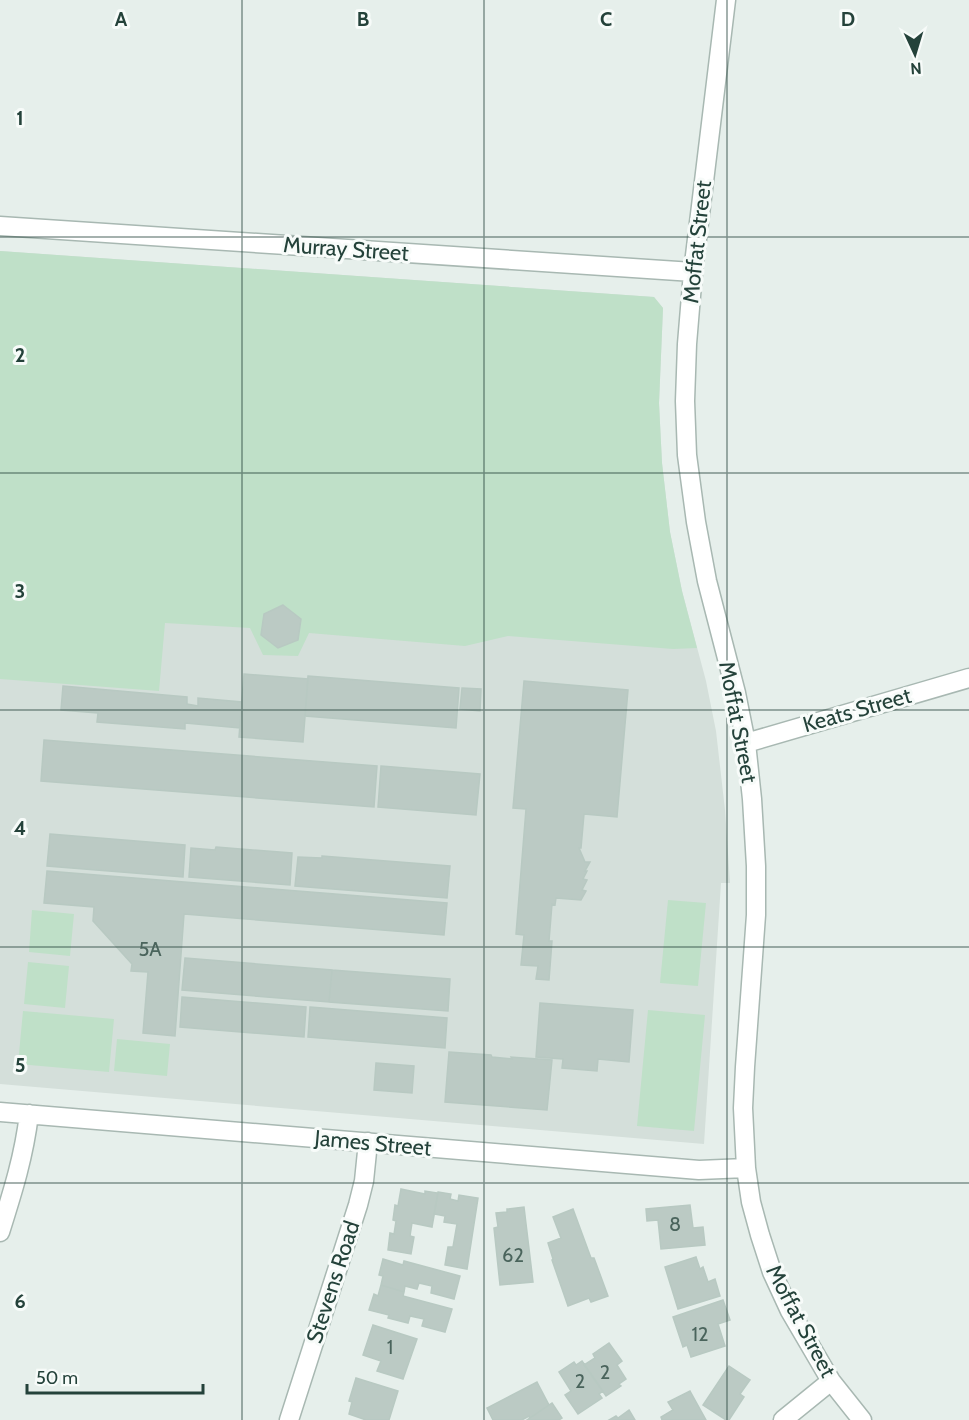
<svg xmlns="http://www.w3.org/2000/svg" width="969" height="1420" viewBox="0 0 969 1420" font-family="Cabin,sans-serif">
  <rect width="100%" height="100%" fill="#e6efeb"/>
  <path fill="#d4dfda" d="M 0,251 L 654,297 L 663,308 L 659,403 L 662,463 L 670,532 L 682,591 L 706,681 L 716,731 L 725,810 L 730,883 L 721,883 L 704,1144 L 0,1084 Z"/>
  <path fill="#bfe0c8" d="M 0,251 L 654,297 L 663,308 L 659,403 L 662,463 L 670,532 L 682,591 L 697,648 L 673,649 L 508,636 L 465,646 L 309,633 L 298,656 L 263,655 L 250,628 L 165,623 L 159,691 L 0,679 Z
    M 668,900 L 706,903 L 698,986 L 660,983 Z
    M 32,910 L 74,914 L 70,956 L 29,952 Z
    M 28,962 L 69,966 L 65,1008 L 24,1004 Z
    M 648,1010 L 705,1015 L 694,1131 L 637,1126 Z
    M 23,1011 L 114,1019 L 109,1072 L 18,1064 Z
    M 117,1039 L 170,1044 L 167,1076 L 114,1071 Z"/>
  <path fill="#bbcac4" stroke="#b8c9c2" stroke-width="1.5" d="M 283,605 L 301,619 L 298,640 L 278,648 L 261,635 L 264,614 Z
    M 244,674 L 308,679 L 303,742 L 239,737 Z
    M 308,676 L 459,688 L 456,728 L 305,716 Z
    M 524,681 L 628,690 L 617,817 L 584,814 L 581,848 L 579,848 L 585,862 L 590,862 L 585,871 L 587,871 L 583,879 L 587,880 L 582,890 L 586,891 L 581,900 L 556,898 L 555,905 L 552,904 L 549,941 L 552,941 L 549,980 L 536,979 L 538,966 L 521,965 L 524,935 L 516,934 L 526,809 L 513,808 Z
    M 63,686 L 187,697 L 187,704 L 198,706 L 198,698 L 242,702 L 240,728 L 185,723 L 185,729 L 97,722 L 98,713 L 61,710 Z
    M 462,688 L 481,689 L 480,711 L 460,709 Z
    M 44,740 L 377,766 L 374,807 L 41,781 Z
    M 381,766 L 480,774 L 476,815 L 378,807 Z
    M 50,834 L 185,845 L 183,877 L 47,866 Z
    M 216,847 L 292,853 L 290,885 L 189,877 L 191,848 L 215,850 Z
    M 322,856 L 450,866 L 447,898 L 295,886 L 298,857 L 322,858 Z
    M 47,871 L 447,903 L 444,935 L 184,914 L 175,1036 L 143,1033 L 148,972 L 131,971 L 132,964 L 93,921 L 94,907 L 44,903 Z
    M 185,958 L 332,970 L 329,1002 L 182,990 Z
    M 332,970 L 450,979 L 448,1011 L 329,1002 Z
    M 182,997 L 306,1007 L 304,1037 L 180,1027 Z
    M 540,1003 L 633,1010 L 629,1062 L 598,1059 L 597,1071 L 562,1068 L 563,1059 L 536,1057 Z
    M 310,1007 L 447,1018 L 445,1048 L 308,1037 Z
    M 449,1052 L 491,1055 L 492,1057 L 512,1059 L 511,1057 L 552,1060 L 547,1110 L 445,1102 Z
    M 376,1063 L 414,1066 L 412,1093 L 374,1090 Z
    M 401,1189 L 425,1194 L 425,1191 L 438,1193 L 432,1227 L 412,1223 L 410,1236 L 414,1237 L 411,1254 L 388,1250 L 390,1233 L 394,1234 L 396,1221 L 393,1220 L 395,1205 L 398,1206 Z
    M 438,1192 L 451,1194 L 450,1199 L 458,1201 L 459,1195 L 478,1198 L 467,1269 L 445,1265 L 448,1247 L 453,1247 L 457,1224 L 444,1222 L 445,1216 L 434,1214 Z
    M 690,1205 L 693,1228 L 703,1227 L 705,1245 L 661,1249 L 658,1220 L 647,1221 L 646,1209 Z
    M 524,1207 L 533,1282 L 500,1285 L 494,1228 L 498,1227 L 496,1213 L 507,1212 L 507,1209 Z
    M 573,1209 L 591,1258 L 594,1258 L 608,1296 L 591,1302 L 589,1298 L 568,1306 L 552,1260 L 553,1259 L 548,1243 L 561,1238 L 553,1217 Z
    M 696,1257 L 700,1269 L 703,1267 L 708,1282 L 715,1279 L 720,1296 L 678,1309 L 665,1267 Z
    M 383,1259 L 403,1265 L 404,1261 L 460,1276 L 454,1299 L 431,1293 L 432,1286 L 419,1283 L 417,1289 L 405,1286 L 404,1292 L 381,1285 L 383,1276 L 379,1275 Z
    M 381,1285 L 404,1292 L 403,1296 L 452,1309 L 445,1332 L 422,1326 L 424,1319 L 410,1316 L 408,1323 L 388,1318 L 389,1315 L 369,1310 L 374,1294 L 378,1296 Z
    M 723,1300 L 730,1320 L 718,1324 L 725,1346 L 691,1357 L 687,1345 L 683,1347 L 673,1317 Z
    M 373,1325 L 417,1339 L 403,1379 L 377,1371 L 381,1361 L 363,1355 Z
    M 609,1343 L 622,1361 L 617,1365 L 626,1379 L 619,1384 L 621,1386 L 606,1396 L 584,1365 L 595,1358 L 593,1354 Z
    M 582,1361 L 603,1391 L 599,1394 L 602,1398 L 578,1414 L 565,1395 L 571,1391 L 559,1372 L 574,1362 L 576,1365 Z
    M 729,1366 L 750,1380 L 740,1394 L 744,1397 L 729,1420 L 726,1420 L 703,1405 Z
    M 356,1378 L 398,1391 L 389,1420 L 366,1420 L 349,1414 L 352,1402 L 349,1401 Z
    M 537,1382 L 549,1405 L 530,1418 L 529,1416 L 522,1420 L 493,1420 L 487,1408 Z
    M 690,1391 L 706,1420 L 662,1420 L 661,1417 L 673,1410 L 668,1402 Z
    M 552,1403 L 562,1418 L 559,1420 L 527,1420 Z
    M 629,1410 L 635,1420 L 609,1420 L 616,1416 L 618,1418 Z"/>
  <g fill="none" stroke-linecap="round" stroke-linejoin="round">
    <g stroke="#a8b8b2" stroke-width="21">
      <path id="minor" d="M 726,0 L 693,272 L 687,344 L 685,401 L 687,455 L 696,522 L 707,581 L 736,693 L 746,743 L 752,799 L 756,866 L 756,915 L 745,1067 L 743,1108 L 746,1168 L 751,1202 L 760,1235 L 772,1272 L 790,1311 L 831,1381 L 862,1420
        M 0,226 L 693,272
        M 746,743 L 969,678
        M 0,1112 L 699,1170 L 746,1168
        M 0,1232 C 13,1191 24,1156 29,1114
        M 289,1420 L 358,1205 L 364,1181 L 368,1142
        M 783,1420 L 831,1381"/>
    </g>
    <use href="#minor" stroke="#fff" stroke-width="18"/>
  </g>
  <path fill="none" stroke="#24423a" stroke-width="1.5" stroke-opacity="0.55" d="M 242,0 L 242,1420M 484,0 L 484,1420M 727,0 L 727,1420M 0,237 L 969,237M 0,473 L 969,473M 0,710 L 969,710M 0,947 L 969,947M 0,1183 L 969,1183"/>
  <g text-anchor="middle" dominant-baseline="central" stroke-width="6" stroke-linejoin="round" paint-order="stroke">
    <g font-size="20" fill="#4a645c">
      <text x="150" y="949">5A</text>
      <text x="675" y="1224">8</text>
      <text x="513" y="1255">62</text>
      <text x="700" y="1334">12</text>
      <text x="390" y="1347">1</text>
      <text x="605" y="1372">2</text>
      <text x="580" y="1381">2</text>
    </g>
    <g font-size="22" fill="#24423a" stroke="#f7fbf9">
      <text transform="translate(697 242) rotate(-84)">Moffat Street</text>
      <text transform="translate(346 249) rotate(4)">Murray Street</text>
      <text transform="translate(857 710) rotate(-16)">Keats Street</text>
      <text transform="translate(738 722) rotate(79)">Moffat Street</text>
      <text transform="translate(373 1143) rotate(5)">James Street</text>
      <text transform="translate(333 1282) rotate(-72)">Stevens Road</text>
      <text transform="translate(801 1321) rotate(62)">Moffat Street</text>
    </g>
  </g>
  <g font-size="20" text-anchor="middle" font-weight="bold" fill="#24423a" stroke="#f7fbf9" stroke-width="6" stroke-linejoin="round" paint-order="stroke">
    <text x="121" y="26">A</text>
    <text x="363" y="26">B</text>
    <text x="606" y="26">C</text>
    <text x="848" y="26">D</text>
    <text x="20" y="125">1</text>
    <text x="20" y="362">2</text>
    <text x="20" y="598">3</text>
    <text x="20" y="835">4</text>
    <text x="20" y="1072">5</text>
    <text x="20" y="1308">6</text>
  </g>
  <g transform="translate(915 54) rotate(176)" stroke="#f7fbf9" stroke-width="4.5" paint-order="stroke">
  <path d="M0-4.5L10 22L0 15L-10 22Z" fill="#24423a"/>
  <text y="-9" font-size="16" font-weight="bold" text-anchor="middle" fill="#24423a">N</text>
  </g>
  <path d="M27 1384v9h176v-9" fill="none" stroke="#24423a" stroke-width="3"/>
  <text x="36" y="1384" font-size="18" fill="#24423a" stroke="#f7fbf9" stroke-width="4.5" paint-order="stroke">50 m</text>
</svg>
